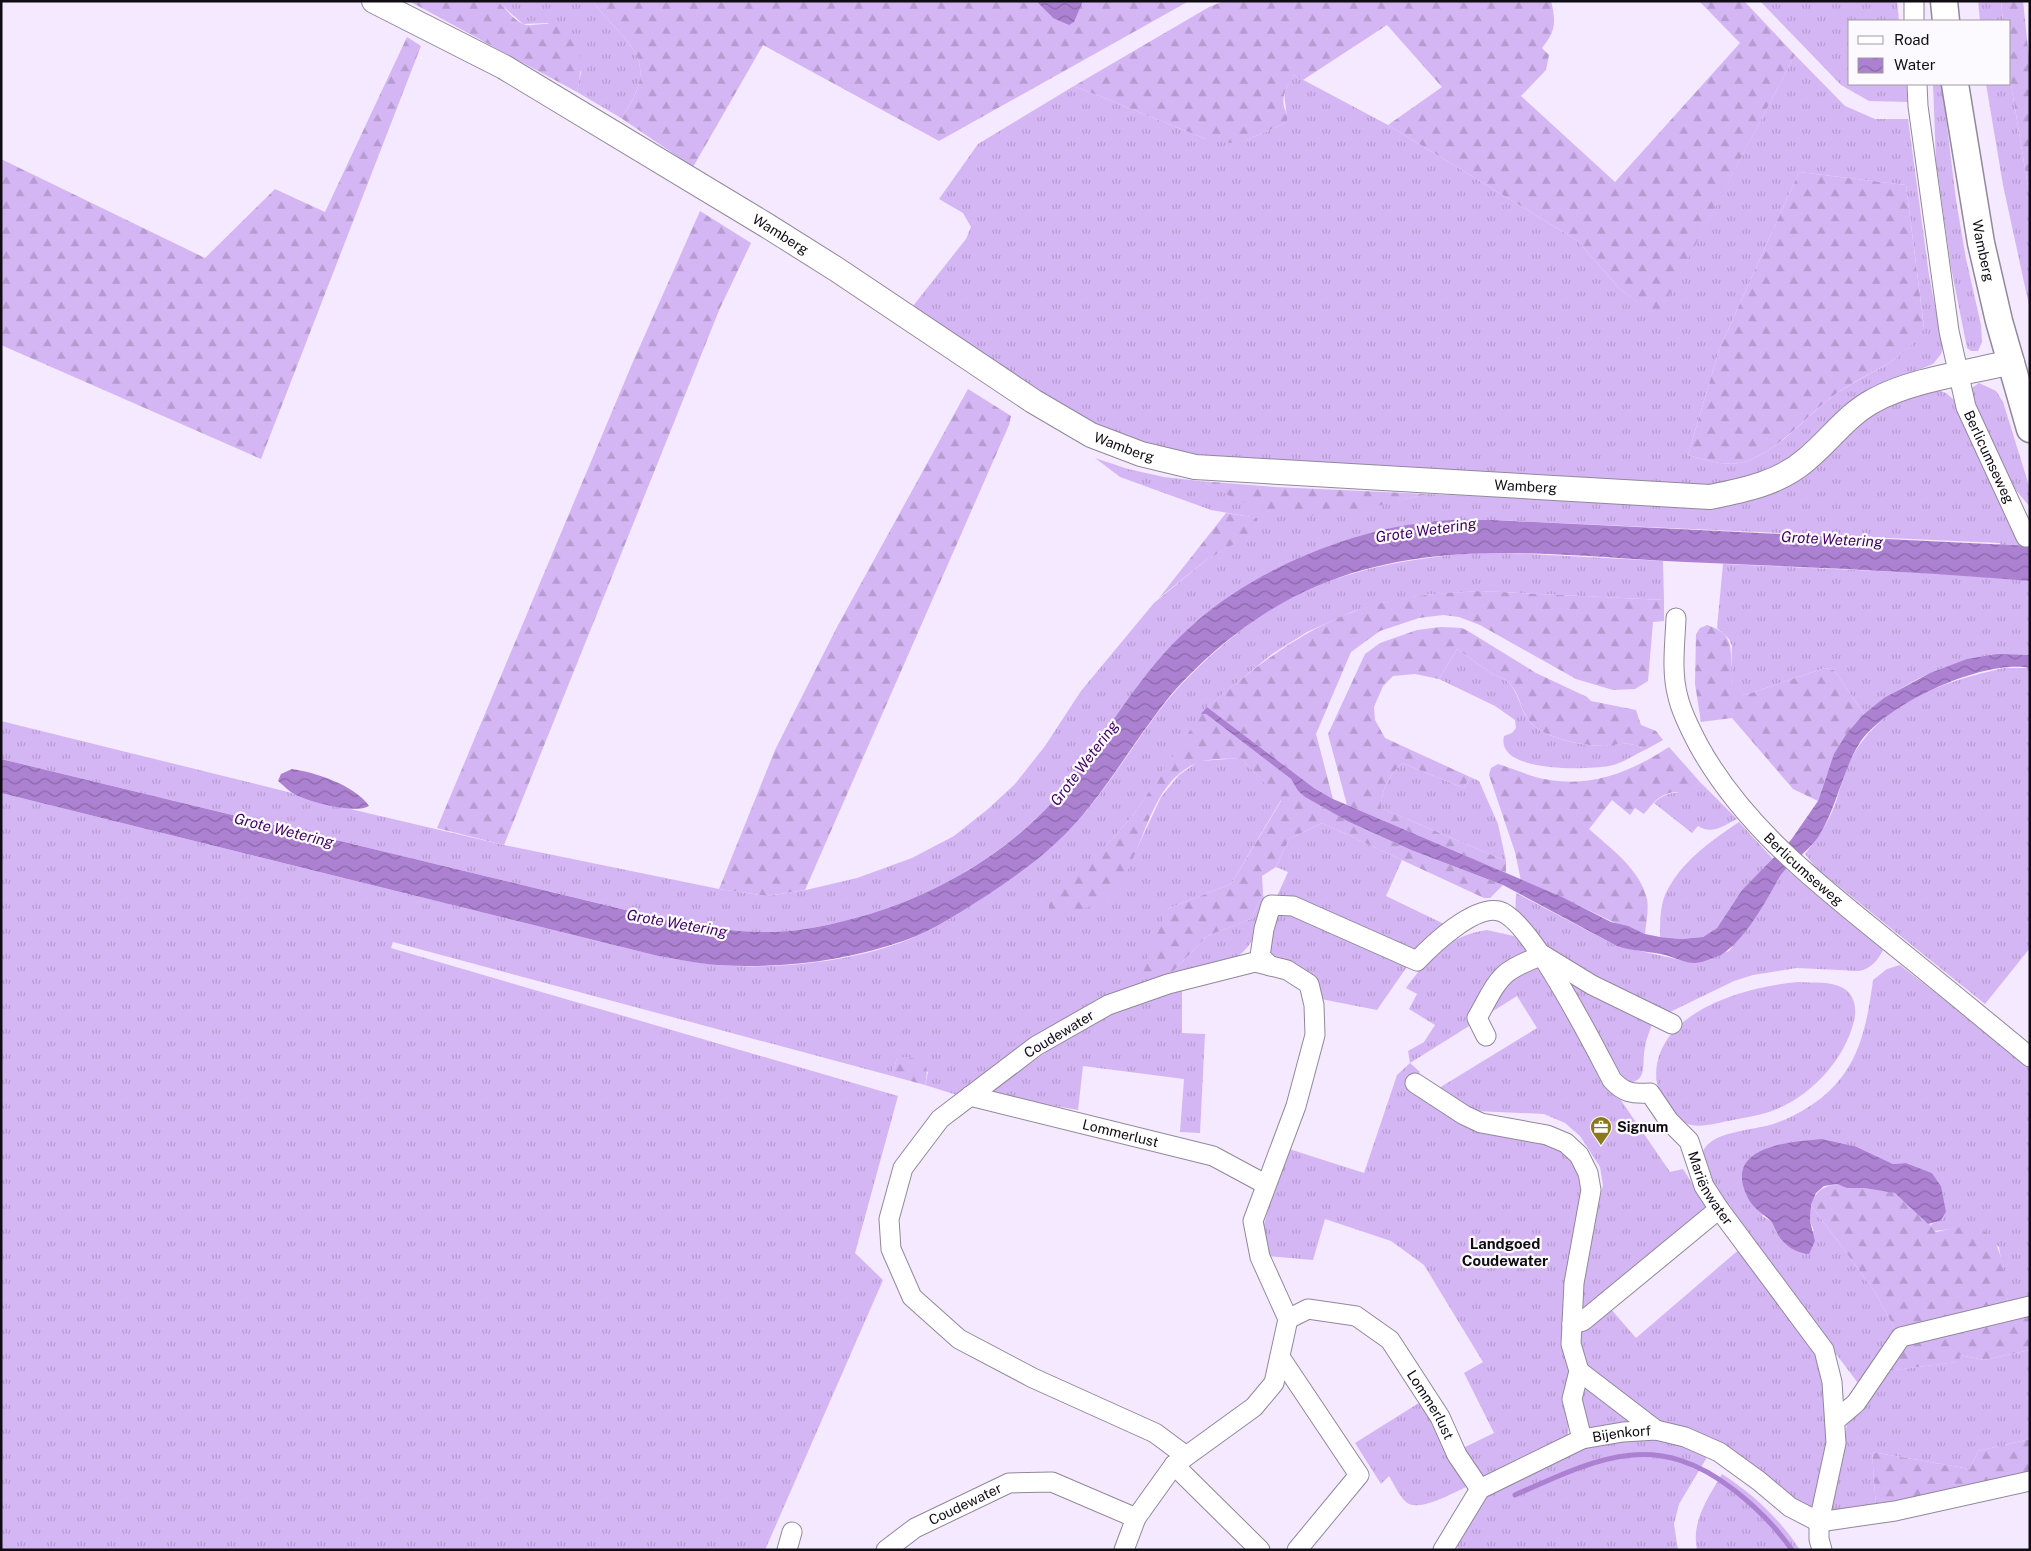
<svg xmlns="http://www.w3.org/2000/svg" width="2031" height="1551" viewBox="0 0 2031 1551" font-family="'Public Sans',sans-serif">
  <defs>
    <pattern id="grass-tufts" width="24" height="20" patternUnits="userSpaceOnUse" patternTransform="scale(1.25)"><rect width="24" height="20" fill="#d5b6f4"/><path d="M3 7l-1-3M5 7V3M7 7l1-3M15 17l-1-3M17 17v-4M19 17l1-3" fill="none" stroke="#b69bd0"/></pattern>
    <pattern id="forest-firs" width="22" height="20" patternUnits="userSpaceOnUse" patternTransform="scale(1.25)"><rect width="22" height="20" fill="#d5b6f4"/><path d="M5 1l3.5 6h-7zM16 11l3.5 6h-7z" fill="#b69bd0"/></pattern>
    <pattern id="water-waves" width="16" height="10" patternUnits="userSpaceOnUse" patternTransform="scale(1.25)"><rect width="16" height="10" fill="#ac81d2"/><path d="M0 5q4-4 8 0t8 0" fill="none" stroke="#8b68a9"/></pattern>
  </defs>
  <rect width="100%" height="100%" fill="#f4e9ff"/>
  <path fill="url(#grass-tufts)" fill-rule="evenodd" d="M 497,1 L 592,1 C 629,47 663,59 621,118 L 577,92 L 581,72 L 548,23 L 523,24 Z
    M 1760,1 L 1897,1 L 1899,21 L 1850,21 L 1850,84 L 1906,84 L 1909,102 L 1869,101 L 1841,85 Z
    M 1978,1 L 2001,1 L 2003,21 L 1980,21 Z
    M 1795,55 L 1845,106 L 1875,119 L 1908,119 L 1929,275 L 1943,348 L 1941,354 L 1933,364 L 1884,384 L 1792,460 L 1771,471 L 1702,487 L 1191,461 L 1108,436 L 909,311 L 966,239 L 971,227 L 963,213 L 939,199 L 978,144 L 1074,86 L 1206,139 L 1246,140 L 1286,123 C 1289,101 1277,98 1294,75 L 1388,125 L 1578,241 L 1619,288 L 1657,317 ZM 1799,172 L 1906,185 L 1924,327 C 1906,363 1864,373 1833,396 C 1806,416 1784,446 1752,459 C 1730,469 1710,461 1688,455 L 1719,350 Z
    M 2010,78 L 2030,199 L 2030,310 L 2003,185 L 1986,84 L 2010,84 Z
    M 1933,84 L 1942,84 L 1956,200 L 1966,259 L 1981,325 L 1982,342 L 1978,351 L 1971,351 L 1967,348 L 1951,267 L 1936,161 Z
    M 1979,383 L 1996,391 L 2003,402 L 2030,489 L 2030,507 L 2000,471 L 1986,443 L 1970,389 Z
    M 1922,385 L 1946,393 L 1954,400 L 2030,565 L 2030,655 C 1963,653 1916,674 1864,714 L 1834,670 L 1825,668 L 1745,695 L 1733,685 L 1731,674 L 1732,646 L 1729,639 L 1717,628 L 1723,564 L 1944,574 L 2014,579 L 2000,543 L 1491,520 C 1457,520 1423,520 1390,529 C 1371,534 1353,543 1335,550 C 1285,568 1238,585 1197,621 C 1141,670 1114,724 1070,781 C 1005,864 901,916 798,930 C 754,936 710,928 667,920 L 1,759 L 1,721 L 292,793 L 299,797 L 504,845 L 719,889 L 767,896 L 806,890 L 857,878 L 912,858 L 954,836 L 988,809 L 1015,784 L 1045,746 L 1081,691 L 1154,603 L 1205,561 L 1251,533 L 1257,518 L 1211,510 L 1120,477 L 1095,458 L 1128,469 L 1164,477 L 1200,481 L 1259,508 L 1395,501 L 1428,494 L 1680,505 L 1735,504 L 1758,499 L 1786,482 L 1845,428 Z
    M 1490,552 L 1663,561 L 1664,600 L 1480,591 L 1423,595 L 1385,602 L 1352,612 L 1307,632 L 1272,654 L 1207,707 L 1134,814 L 1107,845 L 1107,899 L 1126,872 L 1161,797 L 1179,775 L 1199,761 L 1241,758 L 1281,800 L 1231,884 L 1167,909 L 1167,978 L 1207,936 L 1251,919 L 1263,894 C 1268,915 1254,947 1235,958 L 1167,979 L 957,1095 L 925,1085 L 928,1072 L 897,1058 L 892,1076 L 393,942 L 391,948 L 898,1096 L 855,1253 L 883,1280 L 765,1550 L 1,1550 L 1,793 L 658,956 C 677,959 697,963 716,965 C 777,970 853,962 910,939 C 937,928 963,911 987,895 C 1024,872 1059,843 1088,809 C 1116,775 1139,736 1166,702 C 1188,675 1217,649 1245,627 C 1317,572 1402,558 1490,552 Z
    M 1457,649 C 1468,656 1477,664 1488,671 C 1494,676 1503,677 1508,682 C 1524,698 1517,719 1545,733 C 1562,741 1585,746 1604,746 C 1622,745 1629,740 1645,750 C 1634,755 1621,764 1609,766 C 1587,770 1495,773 1504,736 L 1512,733 L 1516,728 L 1515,720 L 1495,706 L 1439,679 Z
    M 2004,668 L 2030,668 L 2030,948 L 1985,1004 L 1816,868 L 1805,854 C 1816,840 1825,827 1832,812 C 1839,797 1841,780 1848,765 C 1878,703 1941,682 2004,668 Z
    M 1402,763 L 1464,788 L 1470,777 L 1479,781 L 1498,824 L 1506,861 L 1381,808 C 1382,788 1388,777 1402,763 Z
    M 1700,782 L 1737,819 C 1723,826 1712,835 1698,826 L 1692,833 L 1654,803 C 1671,786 1683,799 1700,782 Z
    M 1739,822 L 1773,859 L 1742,890 L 1717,928 L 1703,937 L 1681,939 L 1660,937 C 1660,923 1660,907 1665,895 C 1680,862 1711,841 1739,822 Z
    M 1322,823 L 1402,860 L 1386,896 L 1444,924 L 1413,958 L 1377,1010 L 1321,999 L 1265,956 L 1278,894 L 1288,872 L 1276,867 L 1289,839 Z
    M 1785,868 L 1883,950 C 1878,960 1871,969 1859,971 L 1797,968 L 1753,975 L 1734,981 L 1670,1012 C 1634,1003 1568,965 1538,943 C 1529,936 1522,925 1515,917 L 1516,893 L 1617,946 L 1695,963 L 1729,951 L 1763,905 Z
    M 1487,930 L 1514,936 L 1538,959 L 1605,1077 L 1670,1172 L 1683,1169 L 1709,1210 L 1580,1317 L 1581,1280 L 1603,1185 L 1600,1167 L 1580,1136 L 1565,1123 L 1544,1114 L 1476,1111 L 1451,1102 L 1439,1088 L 1537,1028 L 1517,996 L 1410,1063 L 1420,1072 L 1411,1088 L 1545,1139 L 1573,1159 L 1585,1191 L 1570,1365 L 1568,1435 L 1566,1441 L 1487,1478 L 1474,1471 L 1459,1450 L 1494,1433 L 1464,1373 L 1483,1362 L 1424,1265 L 1391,1241 L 1325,1219 L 1313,1260 L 1266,1256 L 1262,1231 L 1286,1148 L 1364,1173 L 1397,1075 L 1410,1063 L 1408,1051 L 1424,1042 L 1435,1025 L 1409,1009 L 1417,994 L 1406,988 C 1427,959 1450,935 1487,930 Z
    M 1900,965 L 2030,1067 L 2030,1298 L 2008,1303 L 1999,1247 L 1971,1227 L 1933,1231 L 1931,1224 L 1940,1221 L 1941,1186 L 1932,1173 L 1906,1163 L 1893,1164 L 1857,1147 L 1762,1216 L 1771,1221 L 1777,1234 L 1814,1231 L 1810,1221 L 1811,1205 L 1875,1292 L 1896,1331 L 1858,1383 C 1836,1353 1700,1179 1702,1157 C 1704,1130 1756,1131 1776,1123 C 1797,1116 1821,1101 1836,1084 C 1862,1055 1868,1017 1873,980 L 1887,969 Z
    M 1555,970 L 1652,1024 C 1650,1031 1646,1039 1645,1047 C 1641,1065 1650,1084 1622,1083 Z
    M 1798,982 C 1812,983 1831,981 1843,988 C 1855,995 1857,1009 1854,1021 C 1844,1062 1808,1099 1769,1112 C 1756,1116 1741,1118 1728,1121 C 1703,1126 1688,1132 1670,1110 C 1659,1097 1654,1081 1657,1064 C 1667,1008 1750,986 1798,982 Z
    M 1182,988 L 1182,1033 L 1205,1034 L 1200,1133 L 1180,1132 L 1184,1079 L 1083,1066 L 1078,1110 L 987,1094 L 1084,1025 L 1150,996 Z
    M 1742,1247 L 1817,1351 L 1822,1367 L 1830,1432 L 1812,1511 L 1711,1437 L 1679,1431 L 1658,1423 L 1582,1361 L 1577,1331 L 1610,1308 L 1636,1338 Z
    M 2030,1350 L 2030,1439 L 1978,1451 L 1970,1469 L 1872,1452 L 1876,1508 L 1832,1514 L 1830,1506 L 1843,1457 L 1848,1413 L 1862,1412 L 1887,1371 L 1956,1362 L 1960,1355 L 1984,1360 Z
    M 1583,1382 L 1631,1421 L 1629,1424 L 1588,1429 C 1583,1417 1575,1394 1583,1382 Z
    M 1422,1401 L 1466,1487 C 1453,1493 1418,1513 1406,1502 C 1399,1496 1394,1484 1389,1476 L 1381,1484 L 1355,1443 Z
    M 1664,1438 L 1705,1451 L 1706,1459 L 1679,1504 L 1674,1524 L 1678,1550 L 1458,1550 L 1457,1544 L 1487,1494 L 1566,1453 L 1599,1443 Z
    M 1722,1474 C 1753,1494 1780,1519 1800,1550 L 1697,1550 C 1691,1521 1708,1498 1722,1474 Z"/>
  <path fill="url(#forest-firs)" d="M 409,1 L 497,1 C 505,7 513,20 523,24 C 531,27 541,23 550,24 C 585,27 583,67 577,92 Z
    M 592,1 L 1036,1 L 1053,18 L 1083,3 L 1083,1 L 1189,1 L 939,141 L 763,45 L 693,167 L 621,118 C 663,59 629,47 592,1 Z
    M 1224,1 L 1551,1 C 1556,22 1556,31 1542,48 L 1549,55 L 1546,70 L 1521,96 L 1615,182 L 1740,43 L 1699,1 L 1744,1 L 1795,55 L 1657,318 L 1619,288 L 1578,241 L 1388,125 L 1442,87 L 1387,25 L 1303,80 L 1294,75 C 1288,84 1281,96 1284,107 C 1286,113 1289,116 1286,123 L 1246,140 L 1230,143 L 1206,139 L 1074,86 L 1209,7 Z
    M 2001,1 L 2023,1 L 2030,67 L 2030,199 L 2010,78 L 2010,21 L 2003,21 Z
    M 407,37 L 421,46 L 261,459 L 1,345 L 1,159 L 205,258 L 275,189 L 325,212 Z
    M 1799,172 L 1906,185 L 1924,328 C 1906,363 1863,373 1833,396 C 1806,416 1783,446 1752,459 C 1730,469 1710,461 1688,455 L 1719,350 Z
    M 700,211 L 751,243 L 720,308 L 504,845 L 437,828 L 632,364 Z
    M 968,389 L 1011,416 L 1009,425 L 805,890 L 767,896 L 719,889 L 775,750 L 837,627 Z
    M 1200,481 L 1275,487 L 1428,494 C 1374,505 1315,527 1259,508 C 1239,502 1220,490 1200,481 Z
    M 1226,513 L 1258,518 L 1251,534 L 1205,561 L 1159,598 Z
    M 1480,591 L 1664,600 L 1664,621 L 1653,622 L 1648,681 L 1635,689 L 1613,690 L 1576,679 L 1480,625 L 1459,617 L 1443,615 L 1419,618 L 1380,631 L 1351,652 L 1316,734 L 1333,799 L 1314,788 L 1207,707 C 1261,662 1315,619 1385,602 C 1416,594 1448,593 1480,591 Z
    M 1707,625 C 1741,636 1727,657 1733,684 L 1745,695 L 1825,668 L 1834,670 L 1864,714 C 1836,745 1831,762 1818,801 L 1793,789 L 1732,718 L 1701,722 L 1695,684 L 1696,634 L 1700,628 Z
    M 1441,627 L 1462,628 L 1468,631 L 1536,673 L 1587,697 L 1591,701 L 1636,710 L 1641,725 L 1656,731 L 1663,740 L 1645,750 C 1629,740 1622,745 1605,746 C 1585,746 1563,741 1545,733 C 1517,719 1525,698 1508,682 C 1503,677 1494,676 1488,671 C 1477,664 1468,656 1457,649 L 1439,679 L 1415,674 L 1393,676 L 1383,686 L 1374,707 L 1375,720 L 1385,738 L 1470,777 L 1464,788 L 1402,763 C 1388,777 1382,788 1381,808 L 1506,861 L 1506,873 L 1347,805 L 1328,734 L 1365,654 L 1380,643 L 1417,630 Z
    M 1201,714 L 1206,714 L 1291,779 L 1298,791 L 1305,797 L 1347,821 L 1411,850 L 1503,885 L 1490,898 L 1484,898 L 1322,823 L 1289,839 L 1276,867 L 1262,876 L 1263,894 L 1251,919 L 1207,936 L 1166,979 L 1143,972 L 1167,909 L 1231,884 L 1281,801 L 1241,758 C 1215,760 1202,756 1180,773 C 1144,802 1141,866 1108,898 C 1102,904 1085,907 1077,911 C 1066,915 1058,917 1049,910 L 1049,902 L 1107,845 L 1134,814 Z
    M 1669,747 L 1700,782 C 1684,798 1680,788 1664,795 C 1656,798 1649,808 1644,814 L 1635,808 L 1630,815 L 1612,800 L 1589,829 C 1611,849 1640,869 1647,899 C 1649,910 1646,923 1645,934 C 1633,928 1620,926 1609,920 C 1580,906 1551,892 1521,881 L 1515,852 L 1489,775 L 1491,768 L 1498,764 C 1515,769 1533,778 1550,780 C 1595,787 1632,771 1669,747 Z
    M 908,1057 C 927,1061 929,1066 925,1085 L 892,1076 L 897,1058 Z
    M 1837,1184 C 1855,1191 1877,1184 1895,1193 C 1908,1200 1917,1216 1929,1224 C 1933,1226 1933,1230 1936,1232 C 1947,1230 1960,1226 1972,1227 C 2005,1231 2004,1278 2008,1303 L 1896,1331 L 1875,1292 L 1811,1205 C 1817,1190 1822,1187 1837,1184 Z
    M 2030,1314 L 2030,1350 L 1984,1360 L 1960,1355 L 1957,1362 L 1887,1371 L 1904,1343 Z
    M 2030,1439 L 2030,1474 L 1876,1508 L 1872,1452 L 1970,1469 L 1978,1451 Z"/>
  <path fill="url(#water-waves)" d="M 1036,1 L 1083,1 L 1074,22 L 1069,25 L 1053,18 Z
    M 1491,520 L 2030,546 L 2030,581 C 1916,571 1801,567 1686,562 C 1563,556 1434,536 1317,586 C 1261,609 1204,655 1166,701 C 1139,735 1117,772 1090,806 C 1062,842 1025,871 986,896 C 961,912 934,930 906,940 C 846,961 782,969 718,965 C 698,964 678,959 658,956 L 1,793 L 1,759 L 667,920 C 710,928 754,936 798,930 C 901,916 1006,864 1070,781 C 1113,725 1142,668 1197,621 C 1259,567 1356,528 1438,521 C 1455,519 1474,520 1491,520 Z
    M 1997,654 L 2030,655 L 2030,668 C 1983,659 1885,704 1859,744 C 1842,772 1837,806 1820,834 C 1809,853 1790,860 1779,878 C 1766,901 1741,948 1716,957 C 1710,959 1701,963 1695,963 C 1684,963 1672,956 1661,954 C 1646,951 1632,951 1617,946 L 1503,885 L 1411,850 L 1347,821 L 1305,797 L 1298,791 L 1291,779 L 1206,714 L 1201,714 L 1207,707 L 1314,788 L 1333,799 L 1562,897 L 1611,922 L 1628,926 L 1645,934 L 1660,937 L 1681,939 L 1703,937 L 1717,928 L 1742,890 L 1791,840 L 1818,801 L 1834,754 L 1847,733 L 1864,714 L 1884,698 L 1930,673 L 1967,659 Z
    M 292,769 C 315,772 356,786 369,806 C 355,814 316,803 300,797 C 292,794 285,787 278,781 L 281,774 Z
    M 1822,1139 L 1857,1147 L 1893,1164 L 1906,1163 L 1932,1173 L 1941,1186 L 1946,1212 L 1940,1221 L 1928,1224 L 1895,1193 L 1865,1188 L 1847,1188 L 1837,1184 L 1824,1186 L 1816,1193 L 1811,1205 L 1810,1221 L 1815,1241 L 1809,1254 C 1795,1253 1782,1244 1776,1231 C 1774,1228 1773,1224 1771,1221 C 1764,1214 1755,1210 1749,1200 C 1720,1147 1787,1142 1822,1139 Z"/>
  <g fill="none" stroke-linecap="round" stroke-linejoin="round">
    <path stroke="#ac81d2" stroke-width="5" d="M 1515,1495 C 1596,1459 1655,1428 1734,1490 C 1756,1507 1776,1527 1792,1550"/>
    <g stroke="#91889b" stroke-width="21">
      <g id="minor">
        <path d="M 1914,1 L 1914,21"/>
        <path id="s1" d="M 1917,84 L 1918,106 L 1949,331 L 1966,407 L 2026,537"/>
        <path id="s2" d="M 1676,618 C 1675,644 1671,672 1678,697 C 1682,714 1691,731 1699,746 C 1745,829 1820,885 1892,944 C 1938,981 1984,1019 2030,1057"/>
        <path id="s3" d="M 1270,966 L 1260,956 L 1264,929 L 1271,905 L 1293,906 L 1417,961 C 1432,945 1474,905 1499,911 C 1530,918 1595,1048 1612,1080 C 1624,1093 1632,1094 1650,1093 L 1669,1121 L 1689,1141 L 1704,1186 L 1719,1209 L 1824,1350 L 1832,1382 L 1836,1443 L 1819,1522 L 1819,1539 L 1822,1550"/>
        <path d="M 1486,1036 L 1477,1018 C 1500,977 1498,972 1543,955 L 1592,985 L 1672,1024"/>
        <path d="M 1415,1083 L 1464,1115 L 1481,1123 L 1547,1135 L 1566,1143 L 1579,1155 L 1588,1173 L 1591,1190 L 1574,1283 L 1571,1344 L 1579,1371 L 1572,1399 L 1582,1439"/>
        <path id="s4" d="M 970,1096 L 1213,1156 L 1265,1184"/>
        <path id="s5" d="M 1288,1319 L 1308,1309 L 1356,1316 L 1390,1340 L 1440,1417 L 1457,1455 L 1480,1489"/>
        <path d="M 1572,1324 L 1583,1321 L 1719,1209"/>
        <path d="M 1280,1357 L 1359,1475 L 1297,1550"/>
        <path d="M 1579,1371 L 1656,1430"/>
        <path d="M 1836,1420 L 1856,1403 L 1901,1337 L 2030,1306"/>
        <path d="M 1174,1465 L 1260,1550"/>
        <path d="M 787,1550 L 792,1532"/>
        <path id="s6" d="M 886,1550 L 915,1528 L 1009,1483 L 1052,1482 L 1136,1518"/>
        <path d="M 1124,1550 L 1136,1518 L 1174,1465 L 1254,1407 L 1274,1383 L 1288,1319 L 1260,1257 L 1253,1221 L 1296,1106 L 1315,1035 L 1314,1005 L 1309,984 L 1287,970 L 1255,962 L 1168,984 L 1108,1005 L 1036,1046 L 940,1119 L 903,1168 L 889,1219 L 891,1249 L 912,1297 L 959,1339 L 1033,1378 L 1155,1433 L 1186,1456"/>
        <path id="s7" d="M 1443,1550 L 1480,1489 L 1582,1439 L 1623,1432 L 1656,1430 L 1685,1437 L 1719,1452 L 1759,1481 L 1790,1507 L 1819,1522 L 1895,1511 L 2030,1481"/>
      </g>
    </g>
    <g stroke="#91889b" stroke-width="26">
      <g id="tertiary">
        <path id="s8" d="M 374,1 L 504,67 L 766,225 L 836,269 L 1033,401 L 1091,435 L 1141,454 L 1195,467 L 1710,497 C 1745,490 1780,483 1807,459 C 1830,440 1847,415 1873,401 C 1910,380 1970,372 2012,362"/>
      </g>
    </g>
    <g stroke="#91889b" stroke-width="29">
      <g id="secondary">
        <path d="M 1944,1 L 1946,21"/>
        <path id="s9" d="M 1955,84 L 1981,243 L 1999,321 L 2030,429"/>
      </g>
    </g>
    <use href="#minor" stroke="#fff" stroke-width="19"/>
    <use href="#tertiary" stroke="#fff" stroke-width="24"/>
    <use href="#secondary" stroke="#fff" stroke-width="26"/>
  </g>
  <defs>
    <g id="office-pin" transform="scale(1.125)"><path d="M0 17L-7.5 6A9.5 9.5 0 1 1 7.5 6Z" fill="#8b781c" stroke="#fcfaff"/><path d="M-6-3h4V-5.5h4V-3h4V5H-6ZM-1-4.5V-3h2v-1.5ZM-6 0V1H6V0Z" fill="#fff"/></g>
  </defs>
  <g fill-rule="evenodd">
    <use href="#office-pin" x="1601" y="1127"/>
  </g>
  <g text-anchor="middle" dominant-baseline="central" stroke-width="4.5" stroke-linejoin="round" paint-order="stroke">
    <g font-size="14" fill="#100c13" stroke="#fcfaff">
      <text stroke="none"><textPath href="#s8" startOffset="469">Wamberg</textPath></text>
      <text stroke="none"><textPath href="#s9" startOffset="169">Wamberg</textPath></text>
      <text stroke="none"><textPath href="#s8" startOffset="874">Wamberg</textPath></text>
      <text stroke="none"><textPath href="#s1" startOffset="382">Berlicumseweg</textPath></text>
      <text stroke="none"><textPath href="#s8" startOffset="1279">Wamberg</textPath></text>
      <text stroke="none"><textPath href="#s2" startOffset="295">Berlicumseweg</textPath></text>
      <text transform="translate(1059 1034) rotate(-31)">Coudewater</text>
      <text stroke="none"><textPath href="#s4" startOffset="155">Lommerlust</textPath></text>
      <text stroke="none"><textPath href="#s3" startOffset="685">Mariënwater</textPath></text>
      <text stroke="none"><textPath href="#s5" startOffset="189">Lommerlust</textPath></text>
      <text stroke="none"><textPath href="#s7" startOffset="225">Bijenkorf</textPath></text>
      <text stroke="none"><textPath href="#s6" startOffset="92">Coudewater</textPath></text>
    </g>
    <g font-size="14" font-weight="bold" fill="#100c13" stroke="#fcfaff" text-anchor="start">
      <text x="1617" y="1127">Signum</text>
    </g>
    <g font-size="15" font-style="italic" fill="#430067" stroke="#fcfaff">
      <text transform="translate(1426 530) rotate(-8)">Grote Wetering</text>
      <text transform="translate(1832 539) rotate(3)">Grote Wetering</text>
      <text transform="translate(1084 763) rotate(-53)">Grote Wetering</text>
      <text transform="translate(284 830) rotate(14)">Grote Wetering</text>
      <text transform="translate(677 923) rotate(10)">Grote Wetering</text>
    </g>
    <g font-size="15" font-weight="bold" fill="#100c13" stroke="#fcfaff">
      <text x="1505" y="1243">Landgoed<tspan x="1505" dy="17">Coudewater</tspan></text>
    </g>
  </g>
  <rect width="2031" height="1551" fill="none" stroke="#100c13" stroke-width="5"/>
  <rect x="1848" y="20" width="162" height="65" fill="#fcfaff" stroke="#9e9ba1"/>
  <rect x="1858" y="36" width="25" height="8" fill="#ffffff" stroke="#9e9ba1"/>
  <text x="1894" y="45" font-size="15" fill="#100c13">Road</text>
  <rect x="1858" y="58" width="25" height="15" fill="url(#water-waves)" stroke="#9e9ba1"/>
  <text x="1894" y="70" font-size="15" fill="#100c13">Water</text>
</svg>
